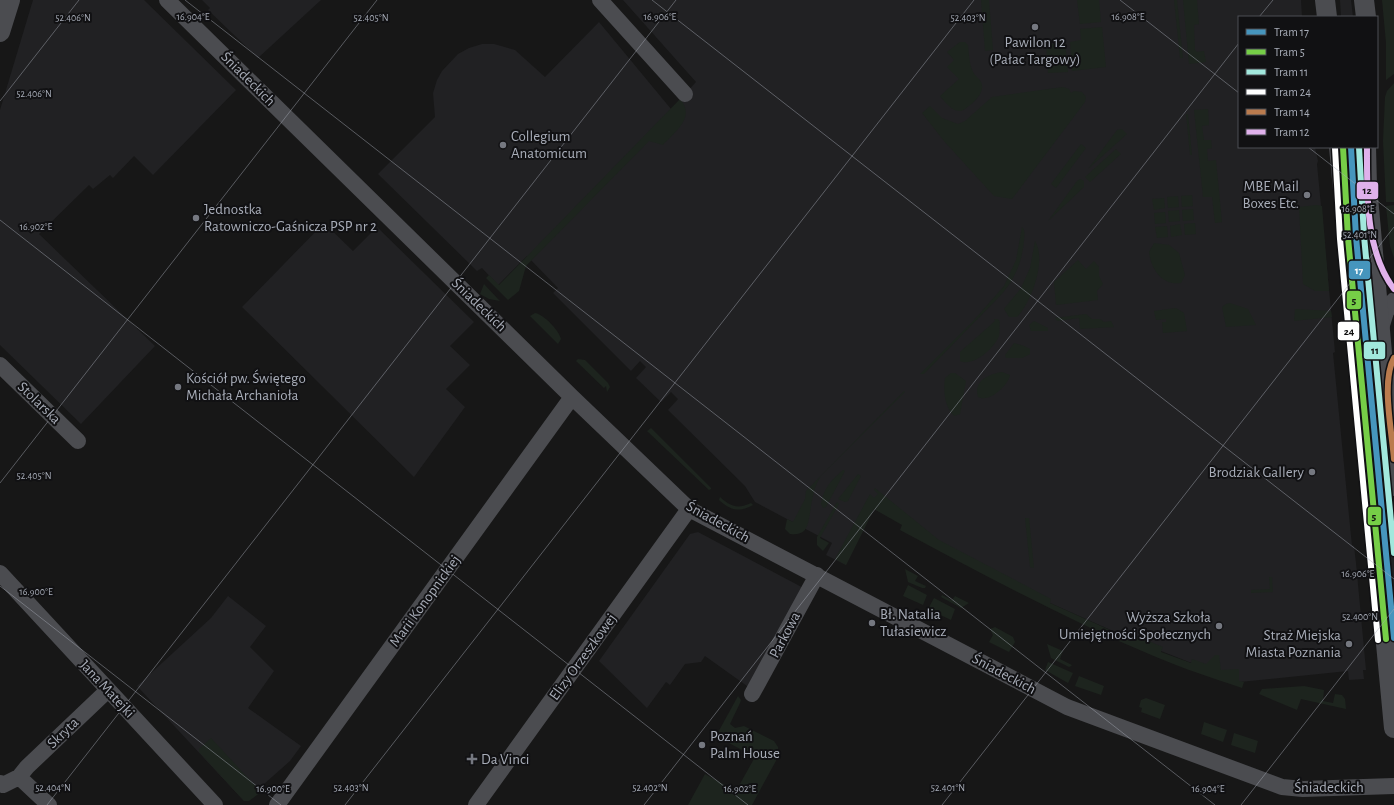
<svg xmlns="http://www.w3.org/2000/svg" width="1394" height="805" viewBox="0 0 1394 805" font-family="'Alegreya Sans',sans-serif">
  <rect width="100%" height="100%" fill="#171717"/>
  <path fill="#212123" d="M 33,0 L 144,0 L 236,90 L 153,175 L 134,156 L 113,178 L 110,175 L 93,189 L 89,185 L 39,234 L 155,346 L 81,424 L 0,345 L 0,110 Z
    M 202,0 L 321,0 L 258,58 L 208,10 L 210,8 Z
    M 623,0 L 1301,0 L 1302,17 L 1239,17 L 1239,147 L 1315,147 L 1318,161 L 1317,164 L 1335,352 L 1333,353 L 1351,536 L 1352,545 L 1354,546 L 1356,563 L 1366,670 L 1363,670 L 1364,679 L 1349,680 L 1348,671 L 1240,682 L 1133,640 L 1050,603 L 874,509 L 846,565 L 826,555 L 832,543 L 755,502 L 745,486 L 668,410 L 678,399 L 671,392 L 661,402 L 636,378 L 646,367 L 640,361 L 631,371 L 553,293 L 558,288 L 527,256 L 498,285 L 482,268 L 477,271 L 378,174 L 435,117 L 433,93 L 437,80 L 442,71 L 458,54 L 469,48 L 482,44 L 494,44 L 515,50 L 545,77 L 599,22 L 671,109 L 696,82 Z
    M 1340,0 L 1351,0 L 1353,17 L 1341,17 Z
    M 1348,147 L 1359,147 L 1361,186 L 1394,542 L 1394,665 Z
    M 324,223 L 353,251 L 377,227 L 474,322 L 450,346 L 470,365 L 446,389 L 465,407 L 414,477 L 242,307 Z
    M 698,532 L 811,592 L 754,691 L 705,656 L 701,662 L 685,664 L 670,685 L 666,682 L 647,708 L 599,661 L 690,534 Z
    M 228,596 L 266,626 L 250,647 L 274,671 L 248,708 L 301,746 L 290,761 L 264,784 L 267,787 L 248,801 L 244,801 L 137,686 L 211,618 Z"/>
  <path fill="#1d241e" d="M 981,0 L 989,0 L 993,50 L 985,51 Z
    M 1077,0 L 1099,0 L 1101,22 L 1080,24 Z
    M 1174,0 L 1177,0 L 1183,58 L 1180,58 Z
    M 1183,0 L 1197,0 L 1199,24 L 1194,25 L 1195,50 L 1197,52 L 1204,51 L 1206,62 L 1189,64 Z
    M 1382,0 L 1394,0 L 1394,74 L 1386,80 L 1386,43 Z
    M 1102,27 L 1106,67 L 1072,71 L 1070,42 L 1081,40 L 1080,29 Z
    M 960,42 L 965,42 L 968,45 C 969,53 969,64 973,72 C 975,76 979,78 981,82 C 986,93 973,103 965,109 C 955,116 946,103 940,96 L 959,79 L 947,67 L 954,60 L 947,52 Z
    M 1065,42 L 1068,72 L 1048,73 L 1046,45 Z
    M 1394,83 L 1394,202 L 1386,202 L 1383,141 L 1385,97 L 1387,91 Z
    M 1063,87 L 1069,89 L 1071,93 L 1074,91 L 1082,92 L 1086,97 L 1085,102 L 1012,199 L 994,196 L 944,141 L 922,113 L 930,106 L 942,118 L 958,124 L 965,121 L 992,97 Z
    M 680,99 C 696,117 675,132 663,145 L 649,141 L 526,266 L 519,291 L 508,300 L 486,278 L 489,275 L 499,285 Z
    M 1208,109 L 1209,125 L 1202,126 L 1204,140 L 1211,140 L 1212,148 L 1207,149 L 1208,161 L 1216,160 L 1222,222 L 1215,223 L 1212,197 L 1203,197 L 1194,110 Z
    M 1186,114 L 1188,114 L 1192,155 L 1190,155 Z
    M 1122,129 L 1127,134 L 1088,169 L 1117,130 Z
    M 1081,144 L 1086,148 L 1056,188 L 1051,184 Z
    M 1116,149 L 1121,154 L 1090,182 L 1085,177 Z
    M 1080,179 L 1084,181 L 1084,187 L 1048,221 L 1077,181 Z
    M 1192,195 L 1193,206 L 1182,207 L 1181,196 Z
    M 1178,196 L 1179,207 L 1168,208 L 1167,197 Z
    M 1164,198 L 1165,208 L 1154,210 L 1152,199 Z
    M 1317,205 L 1322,206 L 1329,291 L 1315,291 L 1303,284 L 1299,207 Z
    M 1394,205 L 1394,258 L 1390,246 L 1386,206 Z
    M 1193,209 L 1194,220 L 1183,221 L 1182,210 Z
    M 1179,210 L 1180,221 L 1169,222 L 1168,211 Z
    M 1165,212 L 1166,223 L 1155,224 L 1154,213 Z
    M 1195,223 L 1196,234 L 1185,235 L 1184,224 Z
    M 1180,224 L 1182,235 L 1171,237 L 1170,226 Z
    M 1167,226 L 1168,237 L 1157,238 L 1155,227 Z
    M 1022,227 C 1026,231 1024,236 1024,241 C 1022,262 1014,282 999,297 L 924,374 L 920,374 L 974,320 L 1004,286 L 1016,260 Z
    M 1035,241 C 1047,260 1031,303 1017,317 L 1009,317 L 1004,309 L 1021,288 L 1030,268 Z
    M 1154,243 L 1169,245 L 1179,253 L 1185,275 L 1181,283 C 1162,286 1151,269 1149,252 Z
    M 1078,260 L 1086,269 L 1094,261 L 1099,267 L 1099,276 L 1103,284 L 1097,291 L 1098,300 L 1056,305 L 1054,282 Z
    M 484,284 L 498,299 L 500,301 L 489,299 L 480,294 Z
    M 1230,303 L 1248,309 L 1256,325 L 1226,327 L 1222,307 L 1226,304 Z
    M 1176,308 L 1184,313 L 1187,331 L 1163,333 L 1162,322 L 1166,322 L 1166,319 L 1156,320 L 1154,311 Z
    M 1295,309 L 1331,311 L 1332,317 L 1294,321 Z
    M 535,313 C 543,314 559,330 561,339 L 558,344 L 530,316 Z
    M 1086,314 L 1092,319 L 1100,319 L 1104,322 L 1111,321 L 1114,327 L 1080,329 L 1079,318 L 1057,321 L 1055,318 Z
    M 994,319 L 998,319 L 1000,322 C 999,325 1000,331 999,336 C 994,349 973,367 960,361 L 960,352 L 995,321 Z
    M 1034,321 L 1048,328 L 1048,331 L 1031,331 L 1029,325 Z
    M 1014,343 L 1024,346 L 1030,349 L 1030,354 L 1022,358 L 1006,358 L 1005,355 Z
    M 578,359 L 585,360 L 608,383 L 610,387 L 607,392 L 606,386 L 604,388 L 576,361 Z
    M 1002,372 L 1010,375 C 1008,386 989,403 978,397 C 973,381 989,374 1002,372 Z
    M 951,373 L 955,373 L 966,381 L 960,414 L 954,416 C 945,407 943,392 945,378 Z
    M 904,391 L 905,392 L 821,476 C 809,493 812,520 805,530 C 801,534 796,535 790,534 L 785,529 L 787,519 L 793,522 L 805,499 L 806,491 Z
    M 651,428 L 711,488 L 711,489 L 709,490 L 647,431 Z
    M 843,470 L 845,471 L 826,507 L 823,508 L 821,504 C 824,487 831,481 843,470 Z
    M 858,474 L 861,476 L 848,501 L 845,502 L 838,499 Z
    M 875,488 L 939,540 L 1051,599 L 1050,603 L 1132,640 L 1134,635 L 1163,647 L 1161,652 L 1191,663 L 1192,659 L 1206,664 L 1215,655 L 1219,655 L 1221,670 L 1239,669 L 1239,681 L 1244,682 L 1242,688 C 1213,678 1184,669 1156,657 C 1068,620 984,575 900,530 L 902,525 L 874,509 L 846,565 L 835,559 L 870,494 L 874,498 L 878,494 L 874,490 Z
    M 720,497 C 731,507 738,509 751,503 L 753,505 C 739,513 730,510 719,500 Z
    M 837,502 L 839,504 L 820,538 L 829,543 L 823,551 L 817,545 L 817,537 Z
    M 1025,518 L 1029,518 L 1034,568 L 1030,567 Z
    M 905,569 L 918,576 L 915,581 L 926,586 L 925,588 L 922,588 L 908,582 Z
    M 1269,577 L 1272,577 L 1273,592 L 1251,593 L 1251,590 L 1270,589 Z
    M 908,585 L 927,595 L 923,605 L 903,596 Z
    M 942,595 L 952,600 L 955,596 L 969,603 L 961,608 L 941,597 Z
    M 934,598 L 955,609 L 951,620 L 928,609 Z
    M 995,627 L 1013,637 L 1015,642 L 1009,652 L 989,642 L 993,635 L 990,629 Z
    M 1047,644 L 1063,651 L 1060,659 L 1072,665 L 1071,666 L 1069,667 L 1051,658 Z
    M 1048,662 L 1073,673 L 1068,683 L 1045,670 Z
    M 1079,676 L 1104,686 L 1101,695 L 1075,686 Z
    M 1304,686 L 1324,690 L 1323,701 L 1333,703 L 1335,694 L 1342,695 L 1345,699 L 1346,709 L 1301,699 L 1297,710 L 1259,694 L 1262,689 Z
    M 738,696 L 741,700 L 740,703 L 730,724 L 735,728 L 744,726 L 774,741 L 778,747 L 778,757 L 752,805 L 688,805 L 705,774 L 736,791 L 755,757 L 716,736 Z
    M 1146,698 L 1165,705 L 1160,719 L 1141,712 L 1142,708 L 1139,707 L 1141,700 Z
    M 1204,722 L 1227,730 L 1223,742 L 1201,734 Z
    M 1234,733 L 1258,741 L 1255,753 L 1231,745 Z
    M 211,738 L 261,792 L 249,801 L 244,801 L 199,752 L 199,749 Z"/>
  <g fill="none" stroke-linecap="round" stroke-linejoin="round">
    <path stroke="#4b4c50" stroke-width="16" d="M 167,0 L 572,397 L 689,509 L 1067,707 L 1282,787 L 1303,789 L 1394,786
      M 600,0 L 685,94
      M 1381,328 L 1386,312 L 1394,300
      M 0,365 L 78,441
      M 0,573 L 215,805
      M 752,694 L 817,575
      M 19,777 L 49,805
      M 0,783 L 3,785 L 19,777 L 27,767 L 108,690
      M 277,805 L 572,397
      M 476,805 L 689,509"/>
    <path stroke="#4b4c50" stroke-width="20" d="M 1325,0 L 1327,17
      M 1364,0 L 1366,17
      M 0,32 L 10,0
      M 1339,147 L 1394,728
      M 1366,147 L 1367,186 L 1394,486"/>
    <g stroke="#111113" stroke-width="9">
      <path id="tram-1" d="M 1351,147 L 1356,237 L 1394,638"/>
    </g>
    <g stroke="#111113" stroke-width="9">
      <path id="tram-2" d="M 1343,147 L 1348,238 L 1386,639"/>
    </g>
    <g stroke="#111113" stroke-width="9">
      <path id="tram-3" d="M 1359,147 L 1364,236 L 1394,553"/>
    </g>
    <g stroke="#111113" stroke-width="9">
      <path id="tram-4" d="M 1335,148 L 1340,239 L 1378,640"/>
    </g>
    <g stroke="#111113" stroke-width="9">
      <path id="tram-5" d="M 1394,358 C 1381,381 1392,432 1394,459"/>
    </g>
    <g stroke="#111113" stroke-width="9">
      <path id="tram-6" d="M 1367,147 C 1367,193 1365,251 1394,289"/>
    </g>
    <use href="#tram-1" stroke="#4695bd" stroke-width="6"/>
    <use href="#tram-2" stroke="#76ce47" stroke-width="6"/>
    <use href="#tram-3" stroke="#a2e8dd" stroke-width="6"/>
    <use href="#tram-4" stroke="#fff" stroke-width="6"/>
    <use href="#tram-5" stroke="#ba7b4e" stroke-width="6"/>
    <use href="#tram-6" stroke="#e0b1eb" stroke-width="6"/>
  </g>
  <path fill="none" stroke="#a8adb8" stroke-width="1" stroke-opacity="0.45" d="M 185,0 L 1215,805M 652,0 L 1394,579M 1120,0 L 1239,93M 1259,17 L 1273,0M 0,101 L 79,0M 1308,147 L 1394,214M 0,220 L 748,805M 0,483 L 377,0M 0,586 L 281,805M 47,805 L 676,0M 345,805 L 974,0M 644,805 L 1239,43M 942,805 L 1394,227M 1241,805 L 1394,609"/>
  <g fill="#757880" stroke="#111113" stroke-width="1.5">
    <circle cx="1035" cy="27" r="4"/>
    <circle cx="503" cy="145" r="4"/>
    <circle cx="1307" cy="195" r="4"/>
    <circle cx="196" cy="218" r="4"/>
    <circle cx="178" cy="387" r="4"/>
    <circle cx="1312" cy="472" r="4"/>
    <circle cx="872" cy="623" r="4"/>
    <circle cx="1219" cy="626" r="4"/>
    <circle cx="1349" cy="644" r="4"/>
    <circle cx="702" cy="745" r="4"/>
    <path d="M470 753h4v4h4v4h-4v4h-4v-4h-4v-4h4z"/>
  </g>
  <g text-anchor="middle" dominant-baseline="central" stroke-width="4" stroke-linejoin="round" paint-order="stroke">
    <g font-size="15" fill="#a8adb8" stroke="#111113" text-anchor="start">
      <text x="1035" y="42" text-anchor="middle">Pawilon 12<tspan x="1035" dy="17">(Pałac Targowy)</tspan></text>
      <text x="511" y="136">Collegium<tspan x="511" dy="17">Anatomicum</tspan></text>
      <text x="1299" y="186" text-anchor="end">MBE Mail<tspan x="1299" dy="17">Boxes Etc.</tspan></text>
      <text x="204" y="209">Jednostka<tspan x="204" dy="17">Ratowniczo-Gaśnicza PSP nr 2</tspan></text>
      <text x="186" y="378">Kościół pw. Świętego<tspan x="186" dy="17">Michała Archanioła</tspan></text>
      <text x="1304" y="472" text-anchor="end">Brodziak Gallery</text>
      <text x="880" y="614">Bł. Natalia<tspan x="880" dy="17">Tułasiewicz</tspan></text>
      <text x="1211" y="617" text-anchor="end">Wyższa Szkoła<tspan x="1211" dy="17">Umiejętności Społecznych</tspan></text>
      <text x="1341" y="635" text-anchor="end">Straż Miejska<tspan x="1341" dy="17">Miasta Poznania</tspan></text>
      <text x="710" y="736">Poznań<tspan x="710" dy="17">Palm House</tspan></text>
      <text x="481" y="759">Da Vinci</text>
    </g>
    <g font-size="15" fill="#a8adb8" stroke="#111113">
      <text transform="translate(248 79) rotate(45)">Śniadeckich</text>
      <text transform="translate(479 305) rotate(44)">Śniadeckich</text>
      <text transform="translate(39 403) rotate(44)">Stolarska</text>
      <text transform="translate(718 522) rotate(29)">Śniadeckich</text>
      <text transform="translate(425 601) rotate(-54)">Marii Konopnickiej</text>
      <text transform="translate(785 635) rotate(-62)">Parkowa</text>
      <text transform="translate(583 657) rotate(-54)">Elizy Orzeszkowej</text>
      <text transform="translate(1004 674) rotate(28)">Śniadeckich</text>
      <text transform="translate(107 689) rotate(47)">Jana Matejki</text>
      <text transform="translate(63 733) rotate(-44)">Skryta</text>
      <text x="1329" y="787">Śniadeckich</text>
    </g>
  </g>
  <g font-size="10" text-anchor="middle" fill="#a8adb8" stroke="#111113" stroke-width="4" stroke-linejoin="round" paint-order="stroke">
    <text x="193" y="20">16.904°E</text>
    <text x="660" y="20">16.906°E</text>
    <text x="1128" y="20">16.908°E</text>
    <text x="73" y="21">52.406°N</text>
    <text x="371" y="21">52.405°N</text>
    <text x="968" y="21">52.403°N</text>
    <text x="34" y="97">52.406°N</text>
    <text x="1358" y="212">16.908°E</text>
    <text x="36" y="230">16.902°E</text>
    <text x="1360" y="238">52.401°N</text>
    <text x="34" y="479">52.405°N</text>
    <text x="1358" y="577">16.906°E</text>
    <text x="36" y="595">16.900°E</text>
    <text x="1360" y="620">52.400°N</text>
    <text x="53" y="791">52.404°N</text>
    <text x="351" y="791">52.403°N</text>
    <text x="650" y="791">52.402°N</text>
    <text x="948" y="791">52.401°N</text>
    <text x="273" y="792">16.900°E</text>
    <text x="740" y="792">16.902°E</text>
    <text x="1208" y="792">16.904°E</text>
  </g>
  <g stroke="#111113" stroke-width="1.5">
    <rect x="1356" y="181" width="23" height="19" rx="4" fill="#e0b1eb"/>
    <rect x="1348" y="260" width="23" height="20" rx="4" fill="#4695bd"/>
    <rect x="1346" y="290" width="16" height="20" rx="4" fill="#76ce47"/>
    <rect x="1337" y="321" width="23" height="20" rx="4" fill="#fff"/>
    <rect x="1363" y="341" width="23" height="19" rx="4" fill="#a2e8dd"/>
    <rect x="1367" y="506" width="15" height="20" rx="4" fill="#76ce47"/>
  </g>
  <g font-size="11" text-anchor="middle" font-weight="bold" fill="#fff">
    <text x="1359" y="274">17</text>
  </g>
  <g font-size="11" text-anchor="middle" font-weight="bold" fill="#111">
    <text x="1367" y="194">12</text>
    <text x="1354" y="304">5</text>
    <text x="1349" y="335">24</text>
    <text x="1375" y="354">11</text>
    <text x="1374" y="520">5</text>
  </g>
  <rect x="1238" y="16" width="140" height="132" fill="#111113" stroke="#4d4f55"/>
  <rect x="1246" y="29" width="20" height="6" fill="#4695bd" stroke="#4d4f55"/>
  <text x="1274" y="36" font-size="12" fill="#a8adb8">Tram 17</text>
  <rect x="1246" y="49" width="20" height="6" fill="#76ce47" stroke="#4d4f55"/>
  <text x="1274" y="56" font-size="12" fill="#a8adb8">Tram 5</text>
  <rect x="1246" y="69" width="20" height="6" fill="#a2e8dd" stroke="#4d4f55"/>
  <text x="1274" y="76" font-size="12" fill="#a8adb8">Tram 11</text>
  <rect x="1246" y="89" width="20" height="6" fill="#ffffff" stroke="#4d4f55"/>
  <text x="1274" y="96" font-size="12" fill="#a8adb8">Tram 24</text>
  <rect x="1246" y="109" width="20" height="6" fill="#ba7b4e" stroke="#4d4f55"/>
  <text x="1274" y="116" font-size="12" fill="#a8adb8">Tram 14</text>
  <rect x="1246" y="129" width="20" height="6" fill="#e0b1eb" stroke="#4d4f55"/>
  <text x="1274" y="136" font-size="12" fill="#a8adb8">Tram 12</text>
</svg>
